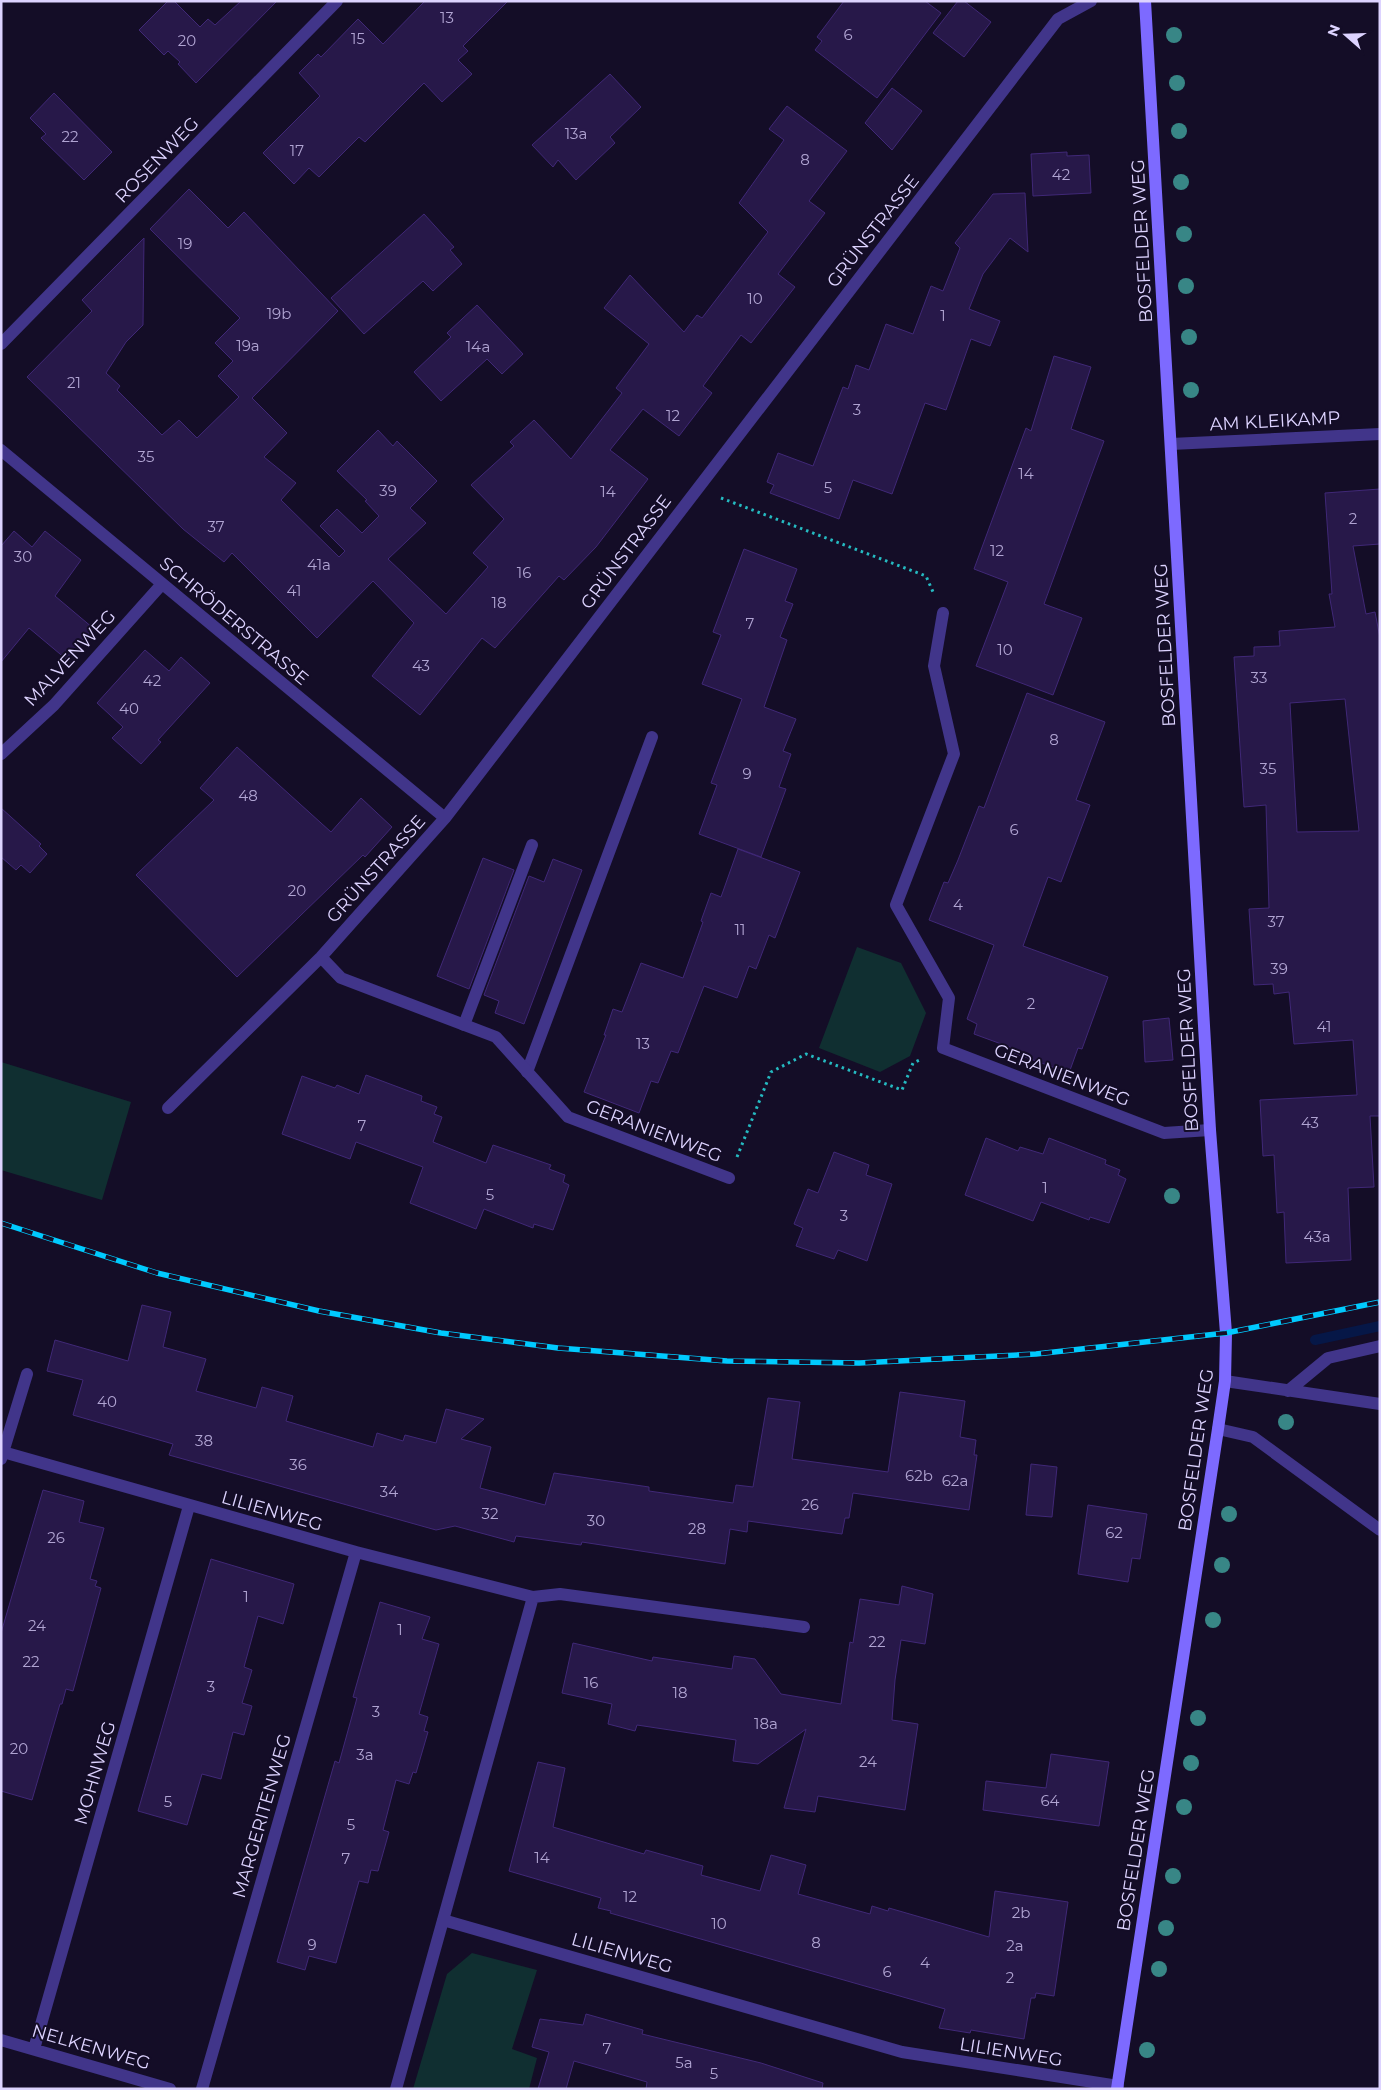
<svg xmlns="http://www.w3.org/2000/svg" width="1381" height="2090" viewBox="0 0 1381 2090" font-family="Montserrat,sans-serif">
  <rect width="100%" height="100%" fill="#140d27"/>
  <path fill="#102f31" d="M 857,947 L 901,963 L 926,1013 L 910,1056 L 880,1072 L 819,1048 Z
    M 1,1062 L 131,1102 L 102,1200 L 1,1170 Z
    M 472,1953 L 537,1970 L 512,2049 L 537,2058 L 529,2089 L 413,2089 L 447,1974 Z"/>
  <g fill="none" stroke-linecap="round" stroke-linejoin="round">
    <path stroke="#061747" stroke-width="10" d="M 1315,1340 L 1380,1326"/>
  </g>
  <path fill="#271849" stroke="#402877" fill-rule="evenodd" d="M 168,1 L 174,1 L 200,27 L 208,19 L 215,25 L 241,1 L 277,1 L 196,83 L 178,64 L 180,62 L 168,51 L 164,55 L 139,30 Z
    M 425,1 L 508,1 L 463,46 L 468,51 L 458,60 L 472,74 L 442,102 L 424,83 L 365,142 L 359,137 L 319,177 L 309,168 L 294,184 L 263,153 L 320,96 L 299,73 L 318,54 L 321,57 L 358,19 L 383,44 Z
    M 844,1 L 925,1 L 941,13 L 877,98 L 815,50 L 822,41 L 817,37 Z
    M 958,1 L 964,1 L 991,22 L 964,57 L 933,33 Z
    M 610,74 L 641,107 L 610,137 L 615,143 L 576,180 L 558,160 L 553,167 L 532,145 Z
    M 892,88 L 922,111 L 892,150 L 865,123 Z
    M 54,93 L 112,152 L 84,180 L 41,138 L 46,134 L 30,118 Z
    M 787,106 L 847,151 L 809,201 L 825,213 L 778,274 L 795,287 L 751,343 L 741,335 L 703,386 L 712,393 L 679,436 L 643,409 L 610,450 L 648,479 L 596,547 L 564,580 L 559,576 L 495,648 L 482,638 L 420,715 L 372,676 L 414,623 L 373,581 L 317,638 L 232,553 L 224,562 L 183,529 L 27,377 L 92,311 L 82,300 L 144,238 L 143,325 L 126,342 L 106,373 L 120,386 L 117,390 L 162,435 L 179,420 L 197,438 L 239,397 L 218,376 L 233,361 L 215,343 L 240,318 L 150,229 L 189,189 L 228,228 L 244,212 L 338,311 L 252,398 L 287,433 L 264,457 L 296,483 L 281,500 L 339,557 L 345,551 L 320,526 L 337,509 L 362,533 L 379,516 L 365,501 L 367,500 L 337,471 L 378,430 L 393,446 L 397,441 L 437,481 L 410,508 L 426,523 L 388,559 L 446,614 L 488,567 L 473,553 L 504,519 L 471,485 L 514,446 L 510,442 L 534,420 L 571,459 L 622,393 L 616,388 L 649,344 L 604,308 L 630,275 L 684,332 L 697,315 L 702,318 L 768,232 L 739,203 L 784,140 L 769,129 Z
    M 1067,152 L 1067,156 L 1089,155 L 1091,193 L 1033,196 L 1031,154 Z
    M 1025,193 L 1028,252 L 1010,238 L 983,274 L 969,309 L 1000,321 L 990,346 L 971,339 L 946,410 L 925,403 L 892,494 L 853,480 L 839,519 L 770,493 L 774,485 L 767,482 L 778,453 L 813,466 L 843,387 L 848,389 L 856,365 L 869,370 L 886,324 L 913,334 L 931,286 L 943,291 L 960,248 L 955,243 L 993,194 Z
    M 424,214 L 454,247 L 450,250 L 462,264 L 433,291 L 423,281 L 364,334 L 331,298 Z
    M 477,305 L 523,354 L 502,374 L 487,359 L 441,401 L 414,372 L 451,337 L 447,333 Z
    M 1054,356 L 1091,367 L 1071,429 L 1104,441 L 1044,604 L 1082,618 L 1053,695 L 976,666 L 1008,582 L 974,569 L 1026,428 L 1031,431 Z
    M 1380,489 L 1380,544 L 1353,546 L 1366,614 L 1375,612 L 1380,638 L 1380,1116 L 1370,1116 L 1374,1187 L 1348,1188 L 1351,1260 L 1286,1263 L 1284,1212 L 1277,1213 L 1274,1155 L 1263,1156 L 1260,1100 L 1357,1095 L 1353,1040 L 1294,1044 L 1289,992 L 1274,994 L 1273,984 L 1254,985 L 1249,909 L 1269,908 L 1266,805 L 1244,807 L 1234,657 L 1254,656 L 1254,647 L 1280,646 L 1279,631 L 1335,627 L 1329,594 L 1332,594 L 1325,493 ZM 1345,699 L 1359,831 L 1297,832 L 1290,703 Z
    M 14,531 L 32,547 L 45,531 L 81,560 L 55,596 L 93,628 L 66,659 L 29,628 L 1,662 L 1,546 Z
    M 744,549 L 797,569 L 785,601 L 793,604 L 780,637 L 787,640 L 764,707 L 796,719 L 783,751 L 791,754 L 779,787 L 786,789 L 761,857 L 699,834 L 717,785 L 711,783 L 742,699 L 702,684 L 721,635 L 713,632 Z
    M 145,650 L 169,671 L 181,657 L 210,683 L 158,740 L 161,742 L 141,764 L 112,738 L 123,727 L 97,703 Z
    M 1027,693 L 1105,722 L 1076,800 L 1090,805 L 1076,842 L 1061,882 L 1048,877 L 1023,946 L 1108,977 L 1082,1049 L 1078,1048 L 1069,1073 L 1014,1053 L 1015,1049 L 974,1034 L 977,1024 L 967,1019 L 994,945 L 929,920 L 944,882 L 948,883 L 958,860 L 979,806 L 984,808 Z
    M 237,747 L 331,832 L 361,798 L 392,827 L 365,857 L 363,855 L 237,977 L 136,875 L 214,800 L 200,788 Z
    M 1,808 L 41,844 L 39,846 L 47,854 L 30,873 L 21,865 L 16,870 L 1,857 Z
    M 738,849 L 800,872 L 775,938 L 769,935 L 756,969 L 749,966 L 737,998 L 704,986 L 678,1053 L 671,1051 L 658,1083 L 651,1081 L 639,1113 L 584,1092 L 606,1035 L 604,1035 L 613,1009 L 622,1012 L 641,963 L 683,978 L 703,922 L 701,921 L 711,893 L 721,897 Z
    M 483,858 L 514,870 L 469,989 L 437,976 Z
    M 553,859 L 582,870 L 524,1024 L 495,1013 L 499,1001 L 484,995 L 529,876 L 544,882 Z
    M 1169,1018 L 1173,1060 L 1145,1062 L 1143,1021 Z
    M 366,1075 L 422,1096 L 421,1101 L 437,1107 L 434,1114 L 442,1117 L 433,1142 L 486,1163 L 493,1145 L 551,1165 L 549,1169 L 565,1175 L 563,1182 L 569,1185 L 553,1230 L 534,1224 L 533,1228 L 484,1209 L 476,1229 L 410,1203 L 423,1167 L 356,1142 L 350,1159 L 282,1134 L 302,1076 L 335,1088 L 337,1085 L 359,1094 Z
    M 986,1138 L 1018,1151 L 1020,1147 L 1043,1154 L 1049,1138 L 1106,1160 L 1105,1164 L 1120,1170 L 1118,1175 L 1126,1179 L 1109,1223 L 1090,1217 L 1089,1220 L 1041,1202 L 1033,1221 L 965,1195 Z
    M 834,1152 L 869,1165 L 866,1175 L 892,1184 L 867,1261 L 838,1250 L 834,1259 L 796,1246 L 803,1228 L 794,1224 L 808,1189 L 818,1193 Z
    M 142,1305 L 171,1312 L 163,1347 L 206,1359 L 196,1391 L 256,1408 L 262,1387 L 293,1396 L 286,1421 L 373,1447 L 377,1433 L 403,1441 L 405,1435 L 436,1443 L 446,1409 L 484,1419 L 461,1439 L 491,1447 L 480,1488 L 545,1505 L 554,1473 L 649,1487 L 649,1491 L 733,1503 L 736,1485 L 753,1487 L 768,1398 L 800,1402 L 792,1459 L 888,1472 L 900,1392 L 965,1401 L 960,1437 L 976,1440 L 974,1455 L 977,1455 L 969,1510 L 853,1493 L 849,1518 L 845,1518 L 842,1534 L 748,1521 L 747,1532 L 730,1529 L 725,1564 L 582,1542 L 581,1545 L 516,1536 L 514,1542 L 455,1526 L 436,1530 L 169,1455 L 173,1444 L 73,1415 L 83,1380 L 47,1371 L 55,1340 L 128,1361 Z
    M 1031,1464 L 1057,1467 L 1052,1517 L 1026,1515 Z
    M 43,1490 L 84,1501 L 79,1522 L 104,1528 L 90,1579 L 97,1581 L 95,1586 L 101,1588 L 73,1691 L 66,1689 L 62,1704 L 60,1704 L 32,1800 L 1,1791 L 1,1633 Z
    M 1088,1505 L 1147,1514 L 1140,1559 L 1132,1558 L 1128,1582 L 1078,1574 Z
    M 211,1559 L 294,1584 L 283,1624 L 258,1616 L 244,1667 L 252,1670 L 242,1703 L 252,1706 L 244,1735 L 233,1732 L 221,1779 L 202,1774 L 187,1825 L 138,1811 Z
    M 902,1586 L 933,1594 L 925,1644 L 901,1640 L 895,1680 L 892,1720 L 918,1724 L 905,1810 L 818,1796 L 815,1812 L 784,1808 L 806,1729 L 758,1764 L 733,1761 L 736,1740 L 637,1725 L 635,1731 L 608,1724 L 612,1704 L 562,1693 L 573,1643 L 652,1661 L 653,1657 L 732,1669 L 734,1656 L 755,1659 L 781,1694 L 841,1704 L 850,1642 L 853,1643 L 860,1599 L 899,1605 Z
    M 380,1602 L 430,1617 L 422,1639 L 439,1644 L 419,1714 L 428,1717 L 424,1731 L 428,1732 L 416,1773 L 413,1772 L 409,1784 L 396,1780 L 383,1830 L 389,1832 L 378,1871 L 371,1870 L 368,1883 L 359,1881 L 336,1963 L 309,1956 L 305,1970 L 277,1962 L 335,1761 L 339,1763 L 357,1698 L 353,1697 Z
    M 1051,1754 L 1109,1762 L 1099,1826 L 983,1810 L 986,1781 L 1046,1788 Z
    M 538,1762 L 565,1768 L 553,1827 L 644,1854 L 646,1850 L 703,1866 L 701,1875 L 760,1891 L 771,1855 L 806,1865 L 798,1894 L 870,1914 L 872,1906 L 888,1911 L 889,1908 L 989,1937 L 995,1891 L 1068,1902 L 1054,1996 L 1036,1993 L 1035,1998 L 1031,1998 L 1024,2039 L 971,2030 L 970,2033 L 939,2028 L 945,2009 L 610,1913 L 611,1911 L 598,1908 L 601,1898 L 509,1871 Z
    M 586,2014 L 643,2030 L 642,2034 L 761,2063 L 823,2083 L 822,2089 L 646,2089 L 647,2082 L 574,2061 L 566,2089 L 538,2089 L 549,2052 L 532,2047 L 540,2019 L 583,2025 Z"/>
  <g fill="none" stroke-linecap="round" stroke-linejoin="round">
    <path stroke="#25bac1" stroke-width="3" stroke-dasharray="2.5 4" stroke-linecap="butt" d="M 721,498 L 926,576 L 933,592
      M 737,1157 L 771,1072 L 806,1054 L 902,1090 L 913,1063 L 922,1059"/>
    <path stroke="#41358a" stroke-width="12" d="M 464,1025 L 532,845
      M 527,1072 L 652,737
      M 1225,1381 L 1380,1404
      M 1288,1391 L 1328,1358 L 1380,1346"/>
    <path stroke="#41358a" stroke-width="12" d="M 1,344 L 337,1
      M 1171,444 L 1380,434
      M 1,450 L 445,818
      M 943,613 L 934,666 L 954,754 L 896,905 L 949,998 L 943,1048 L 1164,1133 L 1210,1130
      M 1,754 L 54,705 L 162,584
      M 321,957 L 341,978 L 496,1037 L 568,1117 L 729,1178
      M 168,1108 L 321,957 L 445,818 L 1058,19 L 1091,1
      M 1218,1429 L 1253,1437 L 1380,1530
      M 3,1452 L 356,1552 L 533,1597 L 560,1594 L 804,1627
      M 1,1459 L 27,1374
      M 443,1920 L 902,2052 L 1118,2086
      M 1,2040 L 170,2089
      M 34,2049 L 189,1506
      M 202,2089 L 356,1552
      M 396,2089 L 533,1597"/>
    <path stroke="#7d6aff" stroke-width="12" d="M 1117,2089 L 1218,1429 L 1225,1381 L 1226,1333 L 1210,1130 L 1145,1"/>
    <g stroke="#00cafe" stroke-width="5.5">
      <path id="rail" d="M 1,1223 L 157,1273 L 319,1311 L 441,1333 L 558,1348 L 727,1361 L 859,1363 L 1036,1354 L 1226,1333 L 1380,1302"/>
    </g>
    <use href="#rail" stroke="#140d27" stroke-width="4" stroke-dasharray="11" stroke-linecap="butt"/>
  </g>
  <g fill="#388686">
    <circle cx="1174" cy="35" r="8"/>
    <circle cx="1177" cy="83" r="8"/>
    <circle cx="1179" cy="131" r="8"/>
    <circle cx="1181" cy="182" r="8"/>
    <circle cx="1184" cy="234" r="8"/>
    <circle cx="1186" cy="286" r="8"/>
    <circle cx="1189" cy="337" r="8"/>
    <circle cx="1191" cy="390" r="8"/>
    <circle cx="1172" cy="1196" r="8"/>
    <circle cx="1286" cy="1422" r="8"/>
    <circle cx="1229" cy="1514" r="8"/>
    <circle cx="1222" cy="1565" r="8"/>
    <circle cx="1213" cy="1620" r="8"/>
    <circle cx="1198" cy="1718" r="8"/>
    <circle cx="1191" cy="1763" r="8"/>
    <circle cx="1184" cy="1807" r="8"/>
    <circle cx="1173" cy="1876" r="8"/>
    <circle cx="1166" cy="1928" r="8"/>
    <circle cx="1159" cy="1969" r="8"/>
    <circle cx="1147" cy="2050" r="8"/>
  </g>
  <g text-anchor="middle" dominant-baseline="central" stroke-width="4" stroke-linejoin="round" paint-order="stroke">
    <g font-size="15" fill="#b0a4d2">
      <text x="447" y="17">13</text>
      <text x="848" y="34">6</text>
      <text x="358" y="38">15</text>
      <text x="187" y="40">20</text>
      <text x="576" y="133">13a</text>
      <text x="70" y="136">22</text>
      <text x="297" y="150">17</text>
      <text x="805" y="159">8</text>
      <text x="1061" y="174">42</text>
      <text x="185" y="243">19</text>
      <text x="755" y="298">10</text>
      <text x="279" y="313">19b</text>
      <text x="943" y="315">1</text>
      <text x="248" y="345">19a</text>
      <text x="478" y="346">14a</text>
      <text x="74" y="382">21</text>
      <text x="857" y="409">3</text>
      <text x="673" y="415">12</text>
      <text x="146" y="456">35</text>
      <text x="1026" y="473">14</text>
      <text x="828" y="487">5</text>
      <text x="388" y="490">39</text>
      <text x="608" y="491">14</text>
      <text x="1353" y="518">2</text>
      <text x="216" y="526">37</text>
      <text x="997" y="550">12</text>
      <text x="23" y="556">30</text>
      <text x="319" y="564">41a</text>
      <text x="524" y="572">16</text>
      <text x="294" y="590">41</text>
      <text x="499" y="602">18</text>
      <text x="750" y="623">7</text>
      <text x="1005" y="649">10</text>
      <text x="421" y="665">43</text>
      <text x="1259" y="677">33</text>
      <text x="152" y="680">42</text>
      <text x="129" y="708">40</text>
      <text x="1054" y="739">8</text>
      <text x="1268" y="768">35</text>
      <text x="747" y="773">9</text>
      <text x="248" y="795">48</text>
      <text x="1014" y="829">6</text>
      <text x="297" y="890">20</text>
      <text x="958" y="904">4</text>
      <text x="1276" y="921">37</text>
      <text x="740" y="929">11</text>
      <text x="1279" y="968">39</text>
      <text x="1031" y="1003">2</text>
      <text x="1324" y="1026">41</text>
      <text x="643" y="1043">13</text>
      <text x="1310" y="1122">43</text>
      <text x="362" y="1125">7</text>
      <text x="1045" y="1187">1</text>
      <text x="490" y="1194">5</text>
      <text x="844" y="1215">3</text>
      <text x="1317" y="1236">43a</text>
      <text x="107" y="1401">40</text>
      <text x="204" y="1440">38</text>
      <text x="298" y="1464">36</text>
      <text x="919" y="1475">62b</text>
      <text x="955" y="1480">62a</text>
      <text x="389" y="1491">34</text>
      <text x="810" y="1504">26</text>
      <text x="490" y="1513">32</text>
      <text x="596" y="1520">30</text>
      <text x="697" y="1528">28</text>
      <text x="1114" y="1532">62</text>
      <text x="56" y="1537">26</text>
      <text x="246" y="1596">1</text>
      <text x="37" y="1625">24</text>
      <text x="400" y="1629">1</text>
      <text x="877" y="1641">22</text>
      <text x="31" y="1661">22</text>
      <text x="591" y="1682">16</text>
      <text x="211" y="1686">3</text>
      <text x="680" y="1692">18</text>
      <text x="376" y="1711">3</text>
      <text x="766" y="1723">18a</text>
      <text x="19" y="1748">20</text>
      <text x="365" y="1754">3a</text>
      <text x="868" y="1761">24</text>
      <text x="1050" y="1800">64</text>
      <text x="168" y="1801">5</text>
      <text x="351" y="1824">5</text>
      <text x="542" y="1857">14</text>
      <text x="346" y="1858">7</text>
      <text x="630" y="1896">12</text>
      <text x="1021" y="1912">2b</text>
      <text x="719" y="1923">10</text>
      <text x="816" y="1942">8</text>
      <text x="312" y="1944">9</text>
      <text x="1015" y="1945">2a</text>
      <text x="925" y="1962">4</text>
      <text x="887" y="1971">6</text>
      <text x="1010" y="1977">2</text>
      <text x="607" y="2048">7</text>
      <text x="684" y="2062">5a</text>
      <text x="714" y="2073">5</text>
    </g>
    <g font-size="18" fill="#ddd3ff" stroke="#140d27">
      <text transform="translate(157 160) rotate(-46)">ROSENWEG</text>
      <text transform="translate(873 231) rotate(-52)">GRÜNSTRASSE</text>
      <text transform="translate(1142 241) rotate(-93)">BOSFELDER WEG</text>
      <text transform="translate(1275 421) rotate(-3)">AM KLEIKAMP</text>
      <text transform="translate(626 552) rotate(-53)">GRÜNSTRASSE</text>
      <text transform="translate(234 621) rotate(40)">SCHRÖDERSTRASSE</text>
      <text transform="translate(1165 645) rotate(-93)">BOSFELDER WEG</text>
      <text transform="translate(70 658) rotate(-47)">MALVENWEG</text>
      <text transform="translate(376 869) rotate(-48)">GRÜNSTRASSE</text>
      <text transform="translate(1188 1050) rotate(-93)">BOSFELDER WEG</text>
      <text transform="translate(1062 1075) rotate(21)">GERANIENWEG</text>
      <text transform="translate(654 1131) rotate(21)">GERANIENWEG</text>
      <text transform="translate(1196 1450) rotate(-82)">BOSFELDER WEG</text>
      <text transform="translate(272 1511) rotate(16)">LILIENWEG</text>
      <text transform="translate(95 1773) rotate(-74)">MOHNWEG</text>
      <text transform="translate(262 1816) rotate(-74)">MARGERITENWEG</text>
      <text transform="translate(1136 1850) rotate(-81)">BOSFELDER WEG</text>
      <text transform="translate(622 1953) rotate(16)">LILIENWEG</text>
      <text transform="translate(91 2047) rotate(16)">NELKENWEG</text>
      <text transform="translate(1011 2052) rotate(9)">LILIENWEG</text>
    </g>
  </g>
  <rect width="1381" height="2090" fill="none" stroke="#ddd3ff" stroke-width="5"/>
  <g transform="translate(1346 35) rotate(290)" stroke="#140d27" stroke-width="4" paint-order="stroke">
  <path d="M0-4L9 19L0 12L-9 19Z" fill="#ddd3ff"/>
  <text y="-8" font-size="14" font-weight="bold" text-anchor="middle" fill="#ddd3ff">N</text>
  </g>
</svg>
